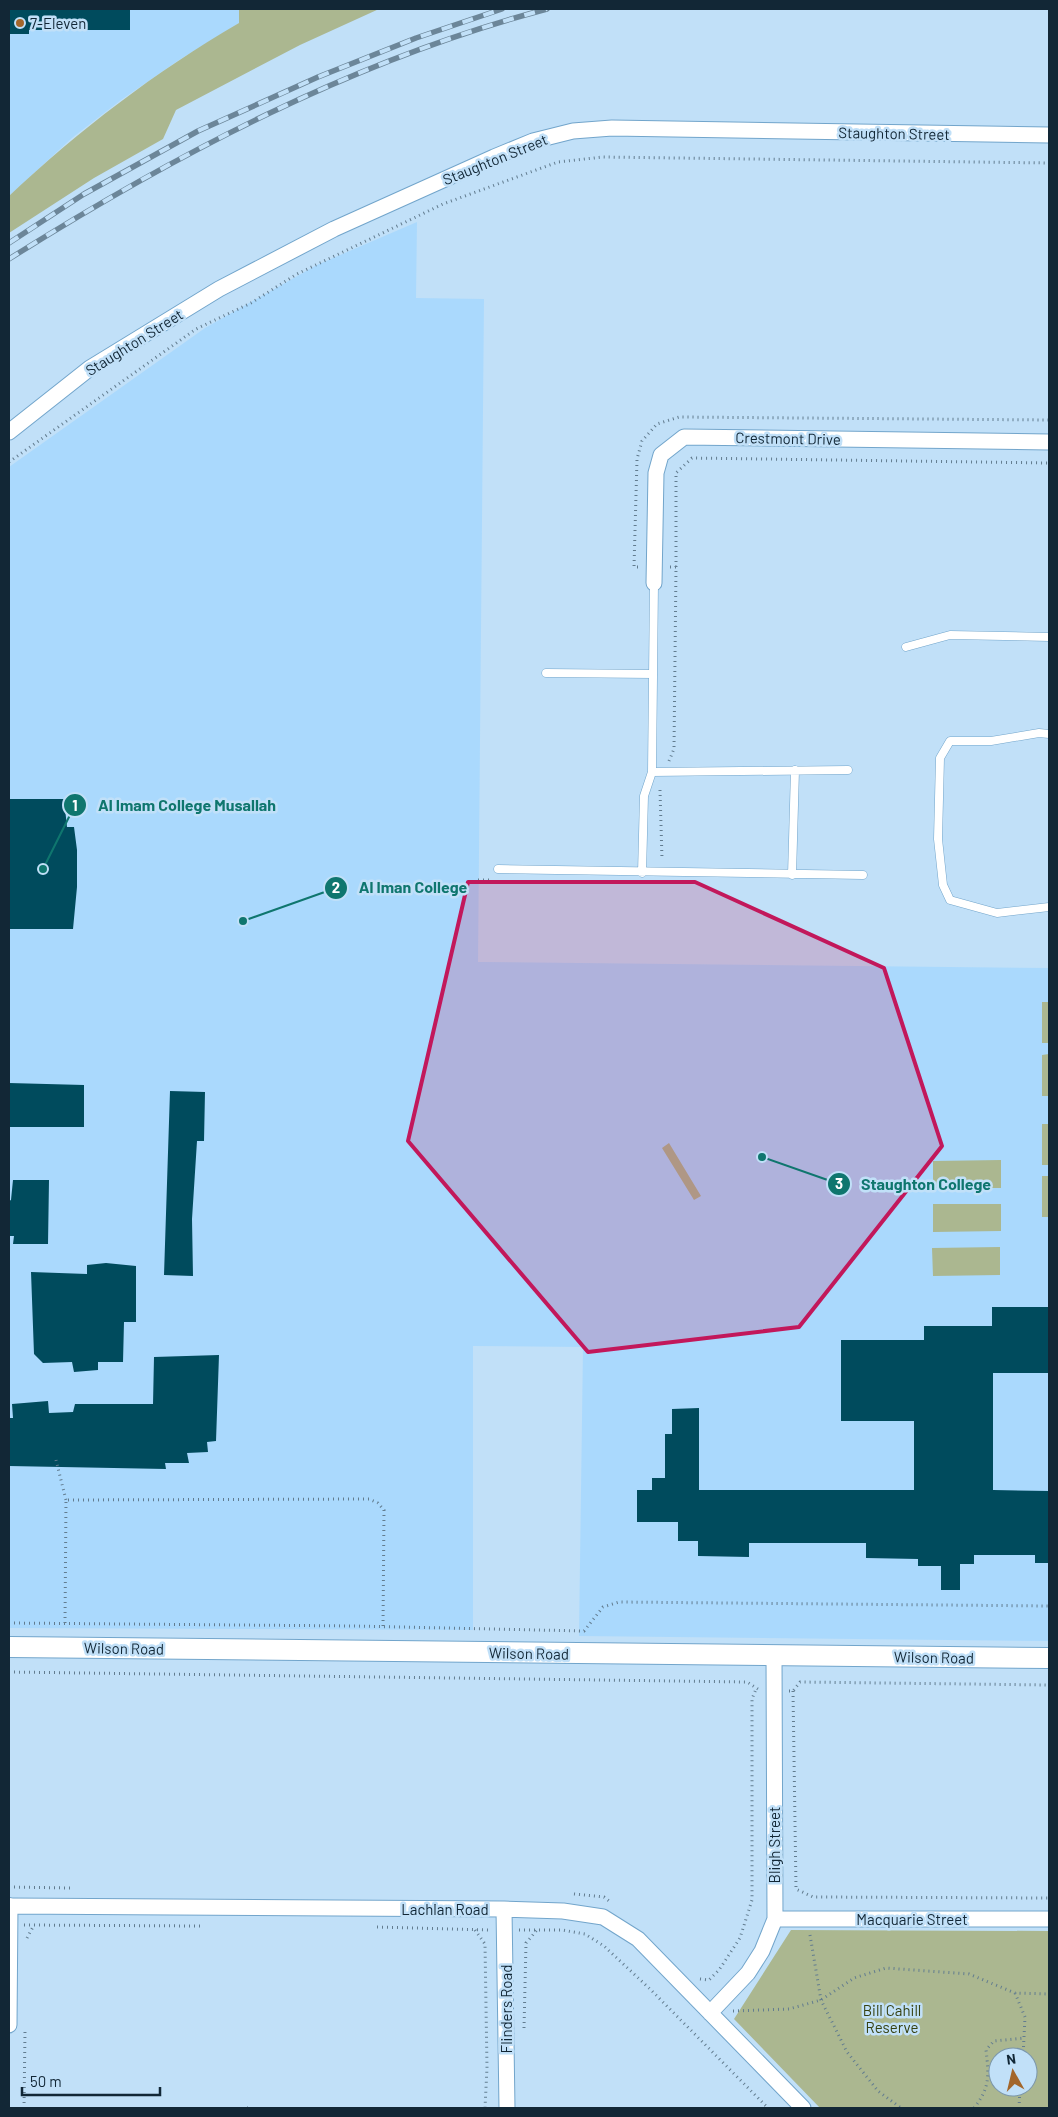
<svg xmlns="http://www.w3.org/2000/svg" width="1058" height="2117" viewBox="0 0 1058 2117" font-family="Barlow,sans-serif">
  <rect width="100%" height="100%" fill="#c1e0f8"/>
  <path fill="#aad9fd" d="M 9,9 L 239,9 L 239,23 L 179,60 L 121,100 L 72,138 L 9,196 Z
    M 417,222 L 416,298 L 484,299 L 478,962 L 1049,968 L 1049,1641 L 579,1636 L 583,1347 L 473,1346 L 473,1630 L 9,1628 L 9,467 L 205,328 L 317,265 Z"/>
  <path fill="#abb790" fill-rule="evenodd" d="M 239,9 L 379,9 L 300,45 L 176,110 L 163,139 L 94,178 L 9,233 L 9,196 C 79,130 155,72 239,23 Z
    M 1042,1002 L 1049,1002 L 1049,1043 L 1042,1043 Z
    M 1049,1054 L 1049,1096 L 1042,1096 L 1042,1055 Z
    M 1042,1124 L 1049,1124 L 1049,1165 L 1042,1165 Z
    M 669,1143 L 701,1196 L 694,1200 L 662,1148 Z
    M 1001,1160 L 1001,1188 L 933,1188 L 933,1161 Z
    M 1042,1176 L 1049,1176 L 1049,1217 L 1042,1217 Z
    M 933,1204 L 1001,1204 L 1001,1231 L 933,1232 Z
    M 1000,1247 L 1000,1275 L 933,1276 L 932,1248 Z
    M 791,1930 L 1049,1931 L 1049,2108 L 820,2108 L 734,2019 ZM 998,2057 L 1028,2057 L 1028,2087 L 998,2087 Z"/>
  <path fill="#004b5d" d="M 9,9 L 130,9 L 130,30 L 29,30 L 29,34 L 9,34 Z
    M 9,799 L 64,799 L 67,827 L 74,827 L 77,850 L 77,887 L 73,929 L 9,929 Z
    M 9,1083 L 84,1085 L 84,1127 L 9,1127 Z
    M 170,1091 L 205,1092 L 204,1141 L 197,1141 L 192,1219 L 193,1276 L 164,1275 Z
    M 13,1180 L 49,1180 L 48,1244 L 13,1244 L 14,1236 L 9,1236 L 9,1201 L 11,1200 Z
    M 106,1263 L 136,1266 L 136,1322 L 124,1322 L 123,1362 L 98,1362 L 98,1370 L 74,1372 L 72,1362 L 43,1363 L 34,1354 L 31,1272 L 87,1274 L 87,1265 Z
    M 992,1307 L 1049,1307 L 1049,1373 L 993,1373 L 993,1490 L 1049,1491 L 1049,1563 L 1035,1563 L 1035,1555 L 974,1555 L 974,1564 L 960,1564 L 960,1590 L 941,1590 L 941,1566 L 918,1566 L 918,1559 L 866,1558 L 866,1543 L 749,1543 L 749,1557 L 698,1556 L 698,1541 L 678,1541 L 678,1522 L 637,1522 L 637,1490 L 652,1490 L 652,1478 L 665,1478 L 665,1434 L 672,1434 L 672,1409 L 699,1408 L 699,1490 L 914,1490 L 914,1421 L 841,1421 L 841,1340 L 924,1340 L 924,1326 L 992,1326 Z
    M 219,1355 L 216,1441 L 207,1442 L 208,1452 L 187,1453 L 189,1463 L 165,1463 L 166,1469 L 9,1466 L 9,1418 L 13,1418 L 12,1404 L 48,1401 L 49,1413 L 73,1412 L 75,1404 L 153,1404 L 154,1357 Z"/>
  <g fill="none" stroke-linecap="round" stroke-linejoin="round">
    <g stroke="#72a5cb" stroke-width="9">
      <path id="lane" d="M 906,647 L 950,635 L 1049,637
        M 546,673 L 653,674
        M 1049,734 L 1039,733 L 991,741 L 950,741 L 940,758 L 938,839 L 943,885 L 950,900 L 997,913 L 1049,907
        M 652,772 L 848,770
        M 498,869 L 863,875
        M 642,873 L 644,796 L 652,772 L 654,583
        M 792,875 L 795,770"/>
    </g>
    <g stroke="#72a5cb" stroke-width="17">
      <path id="street" d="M 9,432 L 90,368 L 219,289 L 334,229 L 494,157 L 533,141 L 573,131 L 612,128 L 1049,135
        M 654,583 L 656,473 L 661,455 L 684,437 L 1049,442
        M 9,1906 L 504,1909 L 563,1911 L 603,1917 L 638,1939 L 803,2108
        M 504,1909 L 507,2108
        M 775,1919 L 1049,1919
        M 710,2013 L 748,1973 L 762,1951 L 775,1919 L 774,1655
        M 9,2025 L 10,1906"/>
    </g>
    <g stroke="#72a5cb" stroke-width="22">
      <path id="secondary" d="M 9,1647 L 1049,1658"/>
    </g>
    <path stroke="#627c8f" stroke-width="3" stroke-dasharray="1 4" stroke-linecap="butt" d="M 9,462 L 196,329 L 251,303 L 297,274 L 443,204 L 558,162 L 603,157 L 1049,163
      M 638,567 L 634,567 L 637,459 L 642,441 L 657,424 L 679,417 L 1049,420
      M 676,567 L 676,473 L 692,458 L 1049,463
      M 669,761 L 674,749 L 676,567 L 670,567
      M 660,790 L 662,859
      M 478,880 L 490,880
      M 56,1460 L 66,1500
      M 9,1623 L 354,1626 L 584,1631 L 603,1607 L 619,1602 L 1049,1606
      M 65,1623 L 66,1500 L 369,1499 L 378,1503 L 384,1510 L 383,1627
      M 9,1672 L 747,1682 L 758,1689
      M 789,1691 L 793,1691 L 800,1682 L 1049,1685
      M 793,1691 L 796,1889 L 813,1897 L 1049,1898
      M 9,1887 L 71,1888
      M 574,1894 L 604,1897 L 609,1901
      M 24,1925 L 201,1926
      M 377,1927 L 488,1930
      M 475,1930 L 485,1944 L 487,2068 L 485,2108
      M 519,1930 L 562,1930 L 585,1934 L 604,1946 L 650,1989 L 768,2108
      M 810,1935 L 821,2000 L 847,2052 L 878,2091 L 901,2108
      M 27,1938 L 34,1925
      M 700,1979 L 709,1980 L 719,1970 L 740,1938 L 752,1900 L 752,1699 L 756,1689
      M 1015,1993 L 1025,2017 L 1023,2057
      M 733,2011 L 789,2009 L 821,2000 L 854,1978 L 886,1968 L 969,1974 L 1015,1993 L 1049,1994
      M 524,2028 L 526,1943 L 537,1930
      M 24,2108 L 25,2031
      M 247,2108 L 250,2108
      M 974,2108 C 990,2088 989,2075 986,2050 L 994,2041 L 1025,2038
      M 1019,2108 L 1020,2087"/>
    <use href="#lane" stroke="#fff" stroke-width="8"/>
    <use href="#street" stroke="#fff" stroke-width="15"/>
    <use href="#secondary" stroke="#fff" stroke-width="20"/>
    <g stroke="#6c8699" stroke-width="5.5">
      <path id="rail" d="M 9,243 L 84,194 L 198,131 L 318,77 L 416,38 L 502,9
        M 9,259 C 176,154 354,60 547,9"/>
    </g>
    <use href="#rail" stroke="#c1e0f8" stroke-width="4" stroke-dasharray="11" stroke-linecap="butt"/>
  </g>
  <path fill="#c2185b" fill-opacity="0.2" stroke="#c2185b" stroke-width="4" stroke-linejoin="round" d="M 468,882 L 695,882 L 884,968 L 942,1146 L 799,1327 L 588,1352 L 408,1141 Z"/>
  <circle fill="#a3662b" stroke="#c1e0f8" stroke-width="2" cx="20" cy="23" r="5"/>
  <g text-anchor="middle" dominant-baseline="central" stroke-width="5" stroke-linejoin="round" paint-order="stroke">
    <g font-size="15" fill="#122736" stroke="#c1e0f8" text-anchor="start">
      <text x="30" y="23">7-Eleven</text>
    </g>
    <g font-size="15" fill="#122736" stroke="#c1e0f8">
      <text transform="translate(894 133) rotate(1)">Staughton Street</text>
      <text transform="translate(495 159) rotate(-22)">Staughton Street</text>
      <text transform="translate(134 342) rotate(-32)">Staughton Street</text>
      <text transform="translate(788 438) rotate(1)">Crestmont Drive</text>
      <text transform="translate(124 1648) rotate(1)">Wilson Road</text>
      <text transform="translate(529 1653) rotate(1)">Wilson Road</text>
      <text transform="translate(934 1657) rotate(1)">Wilson Road</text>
      <text transform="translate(774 1845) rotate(-90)">Bligh Street</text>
      <text x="445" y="1909">Lachlan Road</text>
      <text x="912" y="1919">Macquarie Street</text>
      <text transform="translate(506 2009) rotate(-90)">Flinders Road</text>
    </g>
    <g font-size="15" fill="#354010" stroke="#c1e0f8">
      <text x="892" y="2010">Bill Cahill<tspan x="892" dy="17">Reserve</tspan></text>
    </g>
  </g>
  <path fill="none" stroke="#0f766e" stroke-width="2" d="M43 869L75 805M243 921L336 888M762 1157L839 1184"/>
  <g fill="#0f766e" stroke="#c1e0f8" stroke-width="2">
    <circle cx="43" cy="869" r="5"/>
    <circle cx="243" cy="921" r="5"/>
    <circle cx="762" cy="1157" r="5"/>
    <circle cx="75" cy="805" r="12"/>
    <circle cx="336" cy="888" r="12"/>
    <circle cx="839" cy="1184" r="12"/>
  </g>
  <g font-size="15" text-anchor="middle" font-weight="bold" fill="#fff">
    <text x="75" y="811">1</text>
    <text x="336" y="893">2</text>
    <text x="839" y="1189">3</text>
  </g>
  <g font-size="16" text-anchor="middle" font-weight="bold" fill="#0f766e" stroke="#c1e0f8" stroke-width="5" stroke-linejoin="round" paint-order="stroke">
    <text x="187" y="811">Al Imam College Musallah</text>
    <text x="413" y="893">Al Iman College</text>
    <text x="926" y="1190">Staughton College</text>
  </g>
  <rect width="1058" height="2117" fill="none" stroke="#122736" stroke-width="20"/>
  <g transform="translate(1013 2072) rotate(352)"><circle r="24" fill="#c1e0f8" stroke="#7b96aa"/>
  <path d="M0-4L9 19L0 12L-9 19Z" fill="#a3662b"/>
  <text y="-8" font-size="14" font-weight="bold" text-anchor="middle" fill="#122736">N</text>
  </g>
  <path d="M22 2087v8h138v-8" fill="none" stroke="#122736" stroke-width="2.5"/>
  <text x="30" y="2087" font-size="15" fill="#122736" stroke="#c1e0f8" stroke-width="4" paint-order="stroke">50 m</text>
</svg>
